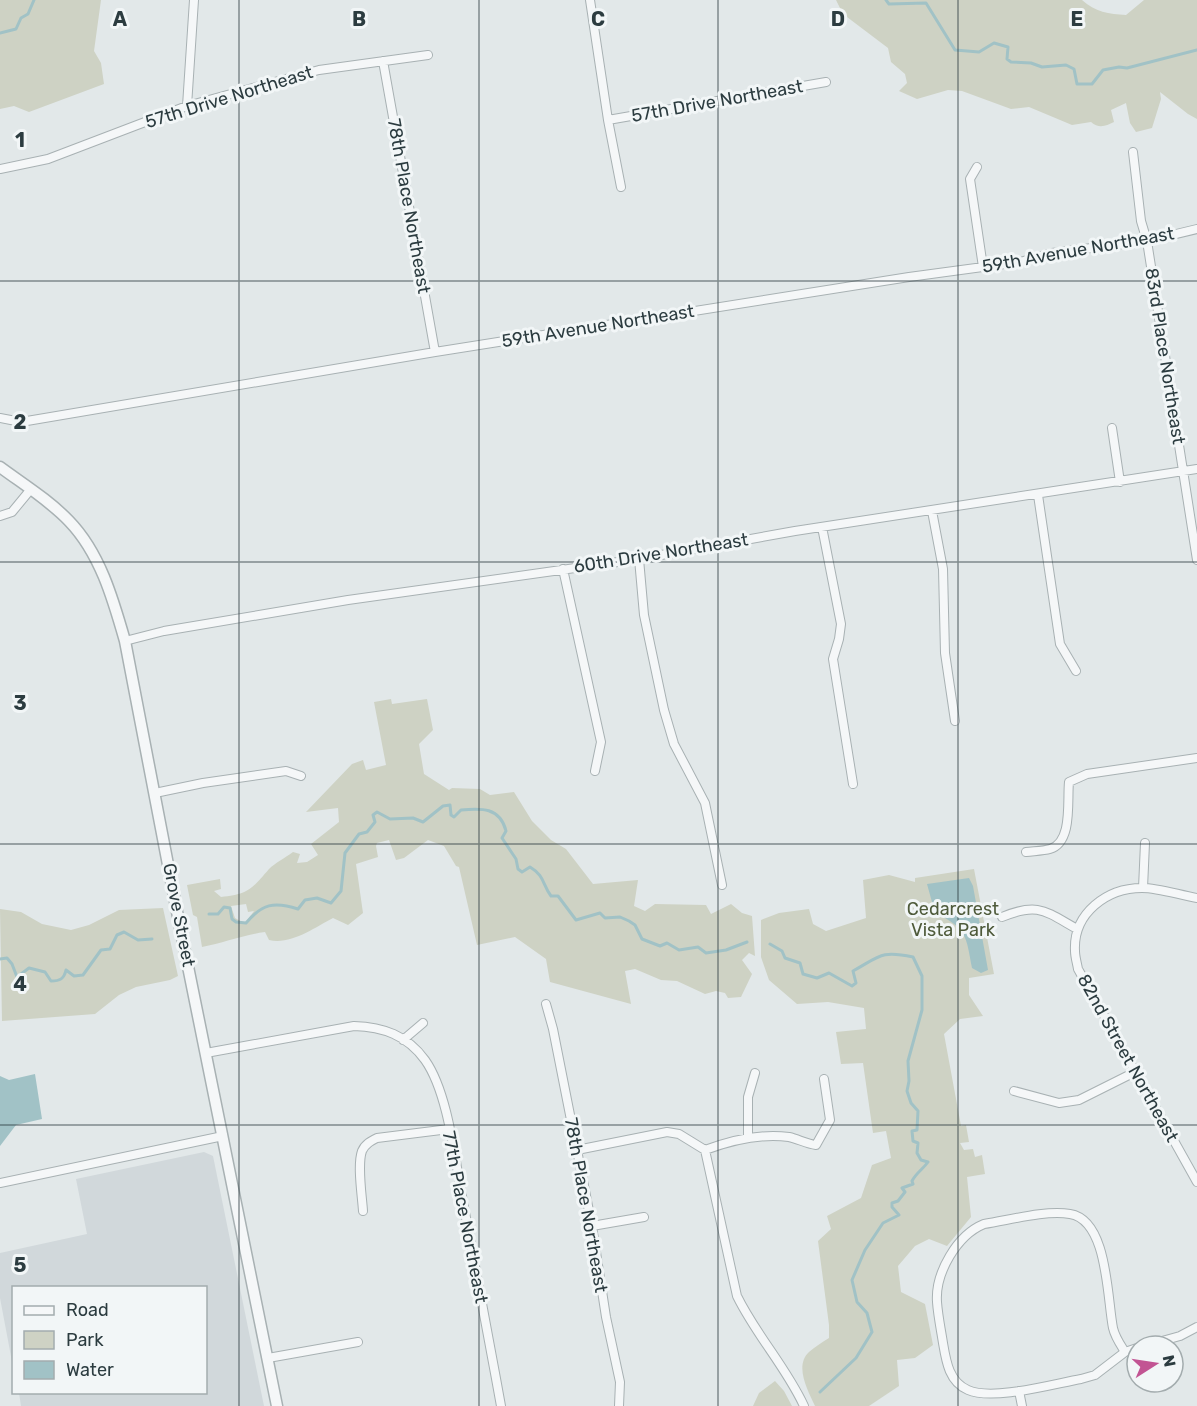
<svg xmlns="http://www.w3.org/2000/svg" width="1197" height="1406" viewBox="0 0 1197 1406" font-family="Rubik,sans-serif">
  <rect width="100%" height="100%" fill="#e2e8e9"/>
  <path fill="#d1d8db" d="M 204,1152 L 213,1156 L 264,1406 L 21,1406 L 19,1393 L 206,1392 L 206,1288 L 14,1288 L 13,1367 L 0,1298 L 0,1253 L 87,1234 L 76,1179 Z"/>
  <path fill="#ced2c4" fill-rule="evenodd" d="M 0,0 L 101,0 L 94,51 L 101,63 L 104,84 L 29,112 L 14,106 L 0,109 Z
    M 836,0 L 1082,0 C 1095,12 1109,14 1126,15 L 1144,0 L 1197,0 L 1197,119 L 1188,114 L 1160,92 L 1161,99 L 1152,128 L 1136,132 L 1130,123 L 1126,103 L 1111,110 L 1114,122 C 1106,126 1099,129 1091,122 L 1072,125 L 1029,107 L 1011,109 L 962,91 L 948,90 L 917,99 L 899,91 L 907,83 L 905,74 L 891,62 L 888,48 L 843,14 Z
    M 391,699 L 392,704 L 427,699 L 433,730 L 419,744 L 424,774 L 449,790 L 452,788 L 480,789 L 490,795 L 514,792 L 532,821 L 551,840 L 566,849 L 593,884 L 638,880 L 634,906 L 645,911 L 655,904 L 706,905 L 711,914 L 731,904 L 742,913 L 752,916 L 755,956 L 749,953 L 742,960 L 752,974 L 741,997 L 728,998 L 725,993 L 716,991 L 705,994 L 677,981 L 661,980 L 635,969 L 625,971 L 631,1004 L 550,982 L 546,959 L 515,937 L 477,945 L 459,867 L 456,866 L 444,846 L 428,840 L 404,858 L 396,860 L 389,840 L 377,843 L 376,846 L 378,857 L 356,864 L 363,913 L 348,925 L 333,918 C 314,928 291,945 269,940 L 265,932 C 243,935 223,943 202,947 L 197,917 L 193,915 L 187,885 L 220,879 L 221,889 L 214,891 L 221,897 C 248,894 251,890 269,869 C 275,863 285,858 293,852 L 300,854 L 297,863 L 307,862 L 318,855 L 311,844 L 339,822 L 338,808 L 306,812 L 352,764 L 363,760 L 366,770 L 386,765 L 374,702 ZM 246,904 L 248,912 L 254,911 L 246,922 L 242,922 L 235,918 L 231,906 Z
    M 974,869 L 994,974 L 969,978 L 969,995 L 983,1016 L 960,1019 L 944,1034 L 961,1126 L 966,1125 L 969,1142 L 960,1143 L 964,1150 L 973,1149 L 975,1157 L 982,1155 L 985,1174 L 967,1177 L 971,1217 L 947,1246 L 929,1239 L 915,1246 L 898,1266 L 901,1292 L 925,1304 L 933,1345 L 915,1358 L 897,1360 L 899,1386 L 869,1406 L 815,1406 C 808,1391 794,1366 809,1352 C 815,1347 822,1342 829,1338 L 829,1325 L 818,1241 L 831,1229 L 827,1216 L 861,1198 L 872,1165 L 891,1158 L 886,1131 L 873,1133 L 863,1063 L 841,1064 L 836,1032 L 866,1029 L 864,1008 L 828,1002 L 797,1004 L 769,980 L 761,957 L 761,920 L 779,913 L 809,909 L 813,924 L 826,931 L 866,918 L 863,880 L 889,875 L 915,882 L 915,878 Z
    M 163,908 L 178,976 L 170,980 L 136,987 L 119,995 L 95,1014 L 2,1021 L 0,909 L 21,912 L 42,924 L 71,930 L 89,925 L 119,910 Z
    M 775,1381 L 784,1391 L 792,1406 L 753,1406 L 759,1393 Z"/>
  <path fill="#a1c2c6" d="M 969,878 L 973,886 L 988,970 L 981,973 L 972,968 C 966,936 967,928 935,913 L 927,884 Z
    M 35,1074 L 42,1119 L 16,1125 L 0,1146 L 0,1076 L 9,1080 Z"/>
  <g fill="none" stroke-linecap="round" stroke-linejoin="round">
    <path stroke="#a1c2c6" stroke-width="3" d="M 886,0 L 889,4 L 926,3 L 955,50 L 979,52 L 994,43 L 1008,47 L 1007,59 L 1011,62 L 1031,63 L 1042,67 L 1066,65 L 1074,69 L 1077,84 L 1092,84 L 1103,70 L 1119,67 L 1127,68 L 1197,50
      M 0,33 L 16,29 L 21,18 L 28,14 L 34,0
      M 209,914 L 218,914 L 224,907 L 230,908 L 232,919 L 236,922 L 246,923 C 262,904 274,901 298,909 L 305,900 L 317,898 L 331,903 L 341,891 L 345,853 L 359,834 L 367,832 L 375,822 L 373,815 L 377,812 L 390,819 L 413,818 L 423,822 L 443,806 L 450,805 L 451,815 L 454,817 L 461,810 C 481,808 500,807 506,831 L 502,838 L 516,859 L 518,869 L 522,872 L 530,867 C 545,876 542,884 551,896 L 558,896 L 576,920 L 600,913 L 605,918 L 620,917 L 629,921 L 635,925 L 642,939 L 660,946 L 667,943 L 679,950 L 698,947 L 706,953 L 726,950 L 747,942
      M 770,944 L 782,951 L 785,958 L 800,963 L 803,974 L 817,978 L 829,973 L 852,986 L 856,983 L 853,971 C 880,956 881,950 913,957 L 922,976 L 922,1010 L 908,1061 L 909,1081 L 907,1091 L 911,1103 L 918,1111 L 917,1130 L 912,1131 L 913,1141 L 918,1143 L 917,1153 L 921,1160 L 928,1162 C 923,1169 916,1173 912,1181 L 913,1184 L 902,1188 L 905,1192 L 898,1201 L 892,1203 L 892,1207 L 899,1215 L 883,1223 L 865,1250 L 852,1280 L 857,1302 L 867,1313 L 872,1332 L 856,1358 L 820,1392
      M 0,959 L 7,958 L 12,964 L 17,977 L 29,968 L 45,972 L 51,981 C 60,981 64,979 66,970 L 74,976 L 83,975 L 101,950 L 110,949 L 117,935 L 124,932 L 138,940 L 152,939"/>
    <g stroke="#a8b1b3" stroke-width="10">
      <path id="minor" d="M 590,0 L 608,120 L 621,187
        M 383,61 L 435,352
        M 187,106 L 194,0
        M 608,120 L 826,82
        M 1133,152 L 1141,221 L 1147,241 L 1197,560
        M 977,167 L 970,179 L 983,267
        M 0,169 L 48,159 L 187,106 L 319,70 L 428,55
        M 0,418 L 21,422 L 435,352 L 909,277 L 1020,262 L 1052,253 L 1147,241 L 1197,229
        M 1112,428 L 1120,482
        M 1038,495 L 1060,644 L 1076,671
        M 932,511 L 943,569 L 945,653 L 955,721
        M 0,516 L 12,512 L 31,489
        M 822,527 L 841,624 L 839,639 L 833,659 L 853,784
        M 639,559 L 644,615 L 664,710 L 674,744 L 705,803 L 722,885
        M 563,569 L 601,742 L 595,771
        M 125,641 L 164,631 L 348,600 L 639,559 L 795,531 L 1197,469
        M 155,793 L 203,783 L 286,771 L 301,776
        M 1026,852 C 1034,851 1043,851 1050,849 C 1073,842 1067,801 1069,782 L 1087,774 L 1197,758
        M 1143,888 L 1145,843
        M 1197,898 C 1179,895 1159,888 1142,888 C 1107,888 1073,913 1075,951 C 1075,957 1077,963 1078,969 L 1197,1182
        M 1002,917 C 1038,902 1045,911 1077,929
        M 546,1004 L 553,1029 L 592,1226 L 606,1317 L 620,1382 L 619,1406
        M 403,1040 L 423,1023
        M 206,1053 L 354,1026 C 383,1027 407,1035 425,1060 C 447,1091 454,1152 461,1191 C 474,1262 488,1334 501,1406
        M 1014,1091 L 1059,1103 L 1079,1100 L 1135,1072
        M 748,1137 L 748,1097 L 755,1073
        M 577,1150 L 667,1132 L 679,1134 L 705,1150 C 732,1140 760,1133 789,1137 C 798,1139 807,1144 816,1145 L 830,1120 L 824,1079
        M 705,1150 L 737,1296 C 756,1335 786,1367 804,1406
        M 0,1183 L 223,1136
        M 363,1211 C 362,1195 357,1165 362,1151 C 365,1144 371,1141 377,1138 L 449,1129
        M 592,1226 L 644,1217
        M 1144,1346 L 1180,1336 L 1197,1327
        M 1125,1352 C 1120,1344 1115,1337 1113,1328 C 1107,1298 1108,1220 1070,1214 C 1045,1210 1010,1220 984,1224 C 957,1235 935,1273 937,1302 C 938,1316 941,1330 943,1343 C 946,1361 949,1382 968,1390 C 993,1401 1053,1384 1081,1379 L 1095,1375 L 1125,1352 L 1137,1348
        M 268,1358 L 358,1342
        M 1019,1391 L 1022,1406"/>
    </g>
    <g stroke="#a8b1b3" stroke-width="13">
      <path id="tertiary" d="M 0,467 C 23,484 49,500 69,521 C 100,553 113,599 125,641 L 180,927 L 277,1406"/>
    </g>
    <use href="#minor" stroke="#f5f7f8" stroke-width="8"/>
    <use href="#tertiary" stroke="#f5f7f8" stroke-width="10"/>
  </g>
  <path fill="none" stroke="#2c3c40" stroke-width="1.5" stroke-opacity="0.55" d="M 239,0 L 239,1406M 479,0 L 479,1406M 718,0 L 718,1406M 958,0 L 958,1406M 0,281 L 1197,281M 0,562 L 1197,562M 0,844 L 1197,844M 0,1125 L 1197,1125"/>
  <g text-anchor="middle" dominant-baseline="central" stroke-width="6" stroke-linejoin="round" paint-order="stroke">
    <g font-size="18" fill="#2c3c40" stroke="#f2f6f7">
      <text transform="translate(229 97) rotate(-17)">57th Drive Northeast</text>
      <text transform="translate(717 101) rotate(-10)">57th Drive Northeast</text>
      <text transform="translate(409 206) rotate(80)">78th Place Northeast</text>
      <text transform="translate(1078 250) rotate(-10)">59th Avenue Northeast</text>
      <text transform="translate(598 326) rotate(-9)">59th Avenue Northeast</text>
      <text transform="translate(1165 356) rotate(81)">83rd Place Northeast</text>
      <text transform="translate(661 553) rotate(-9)">60th Drive Northeast</text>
      <text transform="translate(179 915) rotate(79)">Grove Street</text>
      <text transform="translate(1128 1058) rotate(61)">82nd Street Northeast</text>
      <text transform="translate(586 1205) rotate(80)">78th Place Northeast</text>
      <text transform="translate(465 1217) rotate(79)">77th Place Northeast</text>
    </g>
    <g font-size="18" fill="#4e5a3a" stroke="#f2f6f7">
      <text x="953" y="909">Cedarcrest<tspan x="953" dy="21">Vista Park</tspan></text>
    </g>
  </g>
  <g font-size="20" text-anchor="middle" font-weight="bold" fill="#2c3c40" stroke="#f2f6f7" stroke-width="6" stroke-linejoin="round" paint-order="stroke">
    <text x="120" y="26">A</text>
    <text x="359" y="26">B</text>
    <text x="598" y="26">C</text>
    <text x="838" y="26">D</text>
    <text x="1077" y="26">E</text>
    <text x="20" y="147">1</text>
    <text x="20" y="429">2</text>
    <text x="20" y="710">3</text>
    <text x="20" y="991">4</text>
    <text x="20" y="1272">5</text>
  </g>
  <rect x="12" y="1286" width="195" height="108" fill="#f2f6f7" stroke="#a3acae" stroke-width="1.5"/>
  <rect x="24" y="1306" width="30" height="9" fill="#f5f7f8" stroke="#a3acae" stroke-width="1.5"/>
  <text x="66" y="1316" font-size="18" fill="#2c3c40">Road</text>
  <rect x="24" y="1331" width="30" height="18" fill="#ced2c4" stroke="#a3acae" stroke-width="1.5"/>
  <text x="66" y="1346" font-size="18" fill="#2c3c40">Park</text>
  <rect x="24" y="1361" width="30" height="18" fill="#a1c2c6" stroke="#a3acae" stroke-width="1.5"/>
  <text x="66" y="1376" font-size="18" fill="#2c3c40">Water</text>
  <g transform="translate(1155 1364) rotate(78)"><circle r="28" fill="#f2f6f7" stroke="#a3acae" stroke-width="1.5"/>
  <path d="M0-4.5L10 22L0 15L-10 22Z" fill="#c25493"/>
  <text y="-9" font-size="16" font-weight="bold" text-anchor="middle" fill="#2c3c40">N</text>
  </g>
</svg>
